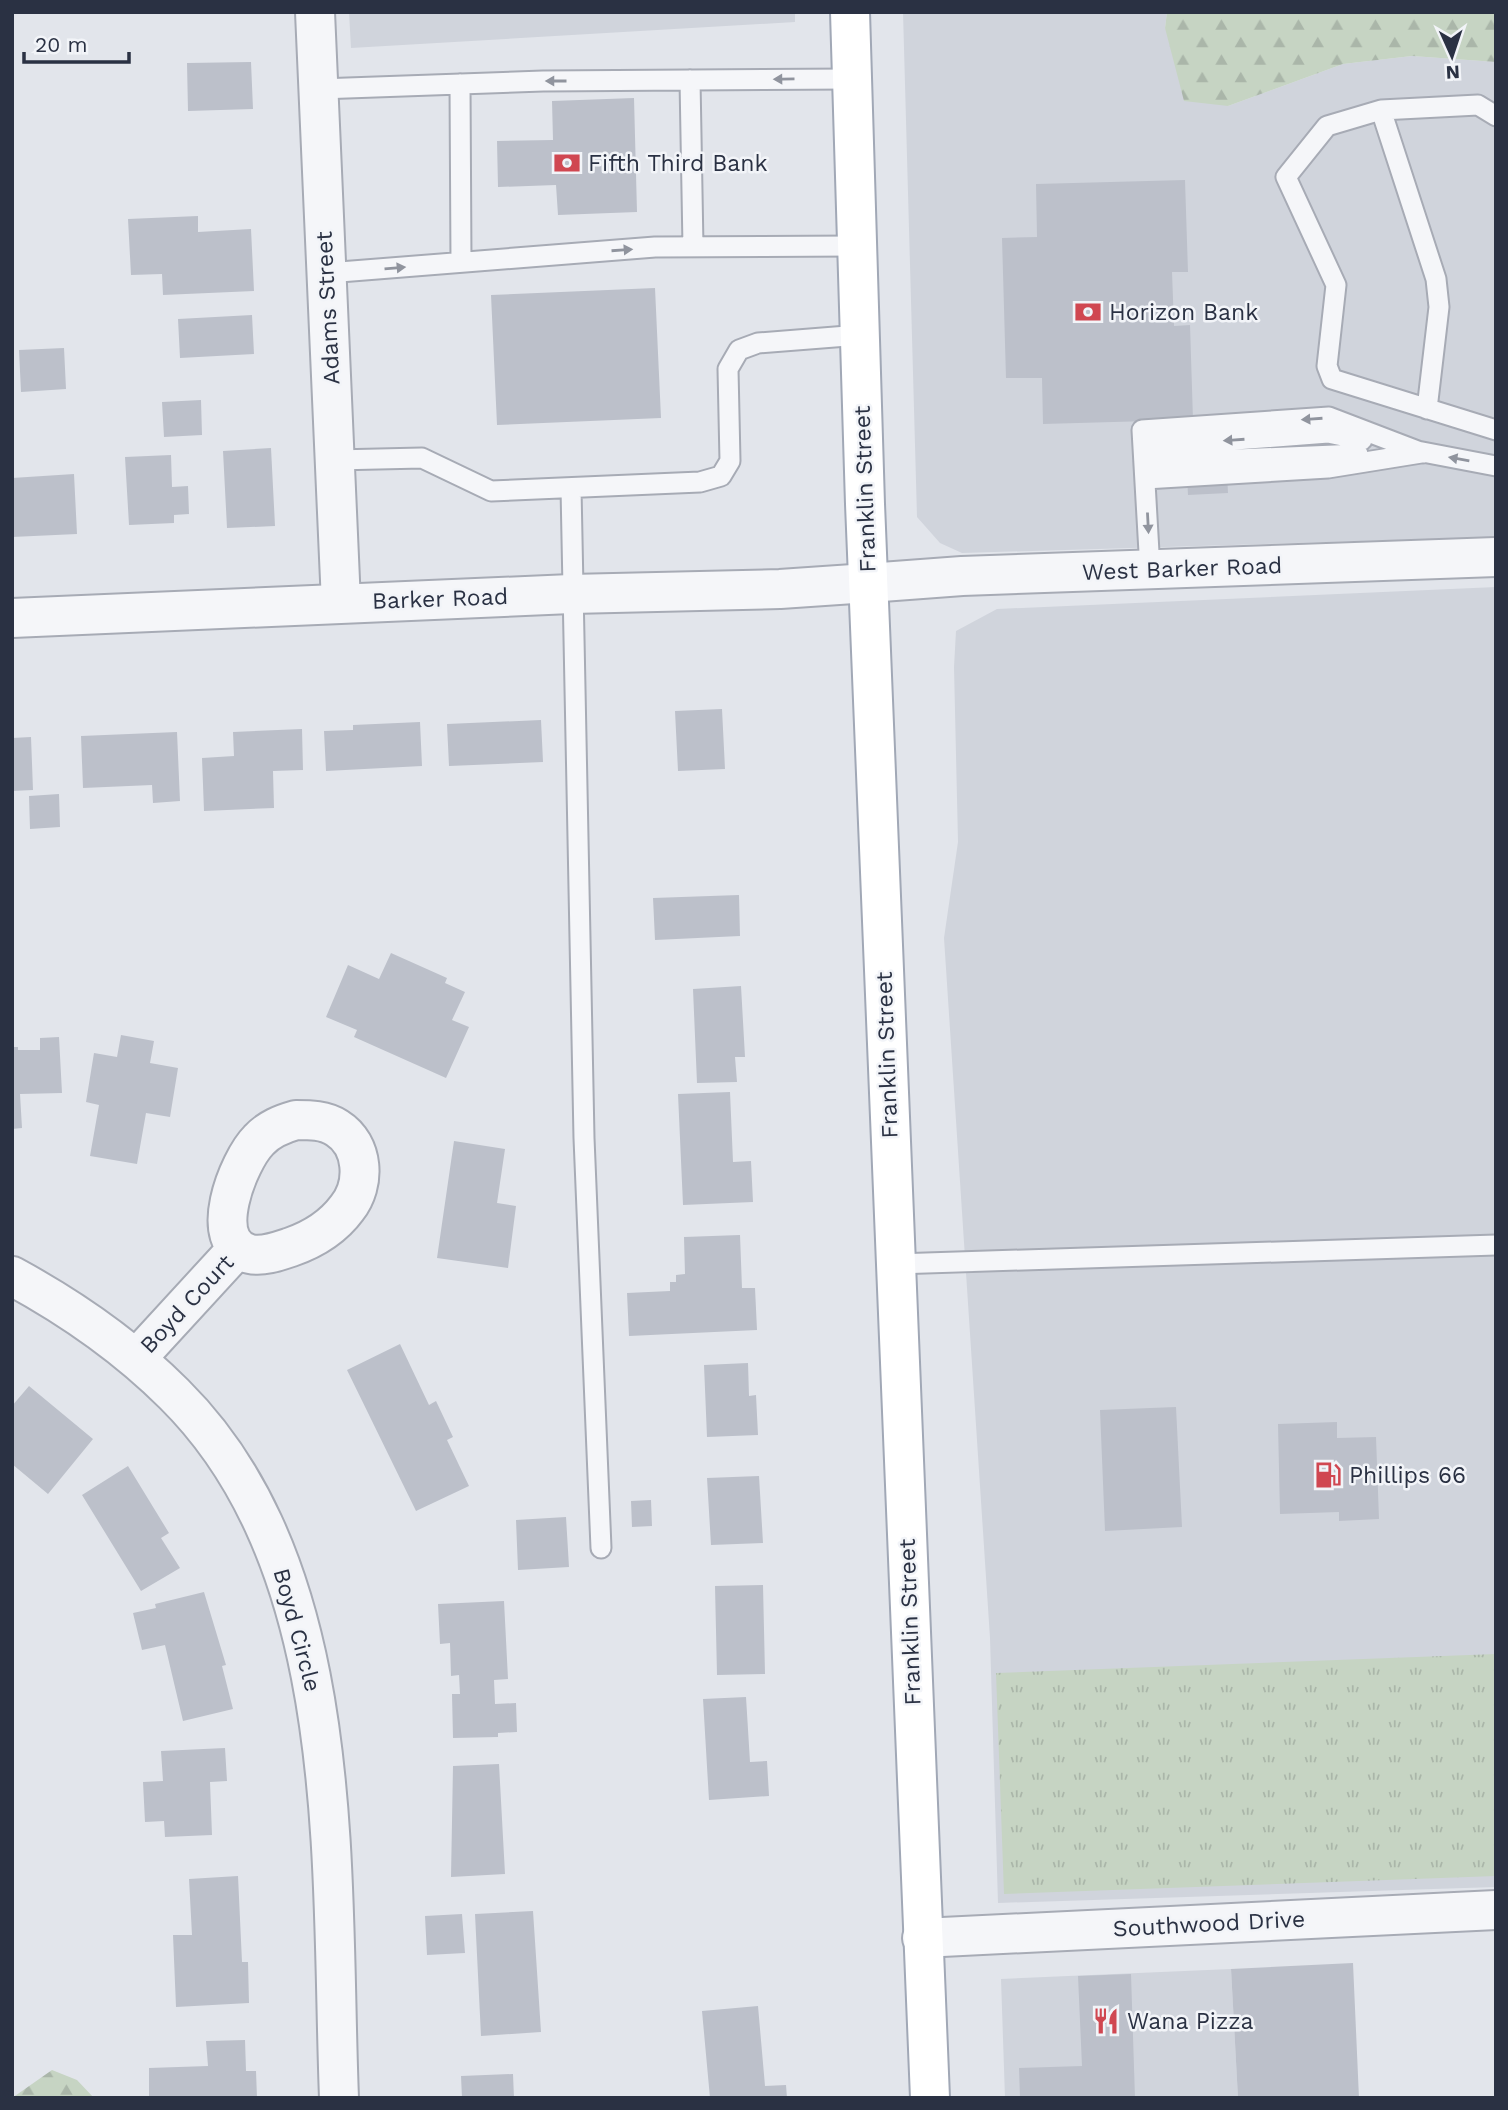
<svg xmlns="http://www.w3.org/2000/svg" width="1508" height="2110" viewBox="0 0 1508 2110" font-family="'Work Sans',sans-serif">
  <defs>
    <pattern id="grass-tufts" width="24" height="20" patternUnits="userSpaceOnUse" patternTransform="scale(1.75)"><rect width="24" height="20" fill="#c6d4c3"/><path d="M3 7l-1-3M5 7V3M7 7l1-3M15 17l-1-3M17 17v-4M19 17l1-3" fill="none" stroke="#aab6a9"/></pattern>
    <pattern id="forest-firs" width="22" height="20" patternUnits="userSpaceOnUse" patternTransform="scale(1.75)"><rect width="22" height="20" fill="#c6d4c3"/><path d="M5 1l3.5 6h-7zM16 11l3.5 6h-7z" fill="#aab6a9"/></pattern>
  </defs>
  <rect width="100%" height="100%" fill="#e2e5eb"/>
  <path fill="#d0d4dc" d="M 349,12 L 795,12 L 795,22 L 351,48 Z
    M 903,12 L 1167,12 L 1165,28 L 1228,106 L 1343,64 L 1412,56 L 1496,62 L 1496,537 L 962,553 L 940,543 L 917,517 Z
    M 1496,587 L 1496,1887 L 998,1903 L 990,1638 L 944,938 L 958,842 L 954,667 L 956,631 L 997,609 Z
    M 1231,1969 L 1238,2098 L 1005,2098 L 1001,1979 Z"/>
  <path fill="url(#grass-tufts)" d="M 1496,1654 L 1496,1876 L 1004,1894 L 996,1673 Z"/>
  <path fill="url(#forest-firs)" d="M 1167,12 L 1496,12 L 1496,62 L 1412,56 L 1343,64 L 1228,106 L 1184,101 L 1165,28 Z
    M 52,2070 L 77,2080 L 94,2098 L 12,2098 Z"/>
  <path fill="#bcc0ca" d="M 251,62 L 253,109 L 188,111 L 187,63 Z
    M 634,98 L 637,212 L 558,215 L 556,185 L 498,187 L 497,141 L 553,140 L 552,101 Z
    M 1185,180 L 1188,272 L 1172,272 L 1174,326 L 1190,325 L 1193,420 L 1224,418 L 1228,493 L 1188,495 L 1184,420 L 1043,424 L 1042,378 L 1006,378 L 1002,238 L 1037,237 L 1036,184 Z
    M 198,216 L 198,232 L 251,229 L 254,291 L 163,295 L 162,274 L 131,275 L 128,219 Z
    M 655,288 L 661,418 L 497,425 L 491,295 Z
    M 252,315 L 254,354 L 180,358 L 178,319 Z
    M 64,348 L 66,389 L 21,392 L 19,350 Z
    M 201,400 L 202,435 L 164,437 L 162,402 Z
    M 271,448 L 275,526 L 227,528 L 223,451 Z
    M 171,455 L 172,487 L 188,486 L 189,514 L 174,515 L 174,523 L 129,525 L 125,457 Z
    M 74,474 L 77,534 L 12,537 L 12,478 Z
    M 722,709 L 725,769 L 678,771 L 675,711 Z
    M 541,720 L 543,762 L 449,766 L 447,724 Z
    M 420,722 L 422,766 L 326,771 L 324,731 L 353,730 L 353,725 Z
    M 302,729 L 303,770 L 273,771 L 274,808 L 204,811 L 202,758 L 234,756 L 233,732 Z
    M 177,732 L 180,801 L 153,803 L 152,785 L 83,788 L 81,736 Z
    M 31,737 L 33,790 L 12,791 L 12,738 Z
    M 59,794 L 60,827 L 30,829 L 29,796 Z
    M 739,895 L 740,936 L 655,940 L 653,898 Z
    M 391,953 L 447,978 L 445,983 L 465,992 L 452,1020 L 469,1027 L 446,1078 L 354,1037 L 357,1030 L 326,1017 L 348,965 L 379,979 Z
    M 741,986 L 745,1057 L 735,1057 L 737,1082 L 697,1083 L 693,989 Z
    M 121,1035 L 154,1041 L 150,1063 L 178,1068 L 170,1117 L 146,1113 L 137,1164 L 90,1156 L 99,1105 L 86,1102 L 94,1053 L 117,1057 Z
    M 59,1037 L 62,1093 L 20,1094 L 22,1128 L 12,1129 L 12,1047 L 18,1047 L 18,1050 L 40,1050 L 40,1038 Z
    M 730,1092 L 733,1162 L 751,1161 L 753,1202 L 683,1205 L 678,1094 Z
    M 454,1141 L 505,1149 L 497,1203 L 516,1206 L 508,1268 L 437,1258 Z
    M 740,1235 L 742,1288 L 755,1288 L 757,1330 L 629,1336 L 627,1293 L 670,1291 L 670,1282 L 676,1282 L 676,1275 L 685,1274 L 684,1237 Z
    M 400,1344 L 429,1405 L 436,1401 L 453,1437 L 447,1440 L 469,1486 L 416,1511 L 347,1370 Z
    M 748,1363 L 749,1396 L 756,1395 L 758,1435 L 707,1437 L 704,1365 Z
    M 29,1386 L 93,1439 L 48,1494 L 12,1464 L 12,1406 Z
    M 1176,1407 L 1182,1527 L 1105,1531 L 1100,1410 Z
    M 1337,1422 L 1337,1438 L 1376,1437 L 1379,1519 L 1339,1521 L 1339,1512 L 1280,1514 L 1278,1424 Z
    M 128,1466 L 169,1533 L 161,1538 L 180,1568 L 141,1591 L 82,1495 Z
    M 759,1476 L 763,1543 L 711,1545 L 707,1478 Z
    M 651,1500 L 652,1526 L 632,1527 L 631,1501 Z
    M 566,1517 L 569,1567 L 518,1570 L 516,1520 Z
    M 763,1585 L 765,1674 L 717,1675 L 715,1586 Z
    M 204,1592 L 226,1665 L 222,1666 L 233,1709 L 183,1721 L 165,1645 L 142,1650 L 133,1613 L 156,1608 L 155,1604 Z
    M 504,1601 L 508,1679 L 494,1680 L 495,1704 L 516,1703 L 517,1732 L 498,1733 L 498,1737 L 453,1738 L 452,1694 L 460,1694 L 459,1675 L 451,1676 L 450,1643 L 440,1644 L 438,1604 Z
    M 746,1697 L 750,1762 L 767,1761 L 769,1796 L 709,1800 L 703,1699 Z
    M 225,1748 L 227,1781 L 210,1782 L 212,1835 L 165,1837 L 164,1821 L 145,1822 L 143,1782 L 163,1781 L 161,1751 Z
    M 499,1764 L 505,1874 L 451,1877 L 453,1766 Z
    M 238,1876 L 242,1962 L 248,1962 L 249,2003 L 176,2007 L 173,1935 L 192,1935 L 189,1879 Z
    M 533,1911 L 541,2032 L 481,2036 L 475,1914 Z
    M 462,1914 L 465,1953 L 427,1955 L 425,1916 Z
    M 1353,1963 L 1359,2098 L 1238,2098 L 1231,1969 Z
    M 1131,1974 L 1135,2098 L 1020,2098 L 1019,2068 L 1082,2066 L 1078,1976 Z
    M 758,2006 L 765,2086 L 786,2085 L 787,2098 L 710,2098 L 702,2011 Z
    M 245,2040 L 246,2071 L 256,2071 L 257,2098 L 149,2098 L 149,2068 L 208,2066 L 206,2041 Z
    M 513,2074 L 514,2098 L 462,2098 L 461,2076 Z"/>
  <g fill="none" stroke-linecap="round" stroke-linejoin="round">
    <g stroke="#a7abb5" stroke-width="23">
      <path id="service" d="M 690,80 L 693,247
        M 460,84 L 461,262
        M 319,89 L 543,81 L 852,79
        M 1381,110 L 1436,279 L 1439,307 L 1427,409
        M 1496,116 L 1478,105 L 1381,110 L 1327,126 L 1286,177 L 1336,285 L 1327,366 L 1332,379 L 1496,430
        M 327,273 L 655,247 L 857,246
        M 1143,447 L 1328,433 L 1362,440
        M 1412,450 L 1496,466
        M 335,460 L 422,458 L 491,491 L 700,482 L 721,476 L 730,461 L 728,369 L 739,350 L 758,343 L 860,335
        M 1144,463 L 1358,454
        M 1145,479 L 1328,468 L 1421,453
        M 571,488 L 584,1138 L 601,1548
        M 1150,570 L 1142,430 L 1329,417 L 1423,453
        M 895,1264 L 1496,1245"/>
    </g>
    <g stroke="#a7abb5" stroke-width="42">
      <path id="minor" d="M 315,12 L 341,603
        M 868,583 L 962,576 L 1496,557
        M 296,1120 C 310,1120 325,1120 337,1128 C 364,1145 366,1184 347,1208 C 333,1227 314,1239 291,1247 C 279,1251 263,1257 250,1254 C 205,1244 238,1161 259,1140 C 269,1129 282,1124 296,1120 Z
        M 12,1276 C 71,1308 126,1346 174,1394 C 350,1568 330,1869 339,2098
        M 136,1359 L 237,1249
        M 922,1938 L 1496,1910"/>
    </g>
    <g stroke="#a7abb5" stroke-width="42">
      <path id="tertiary" d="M 12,618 L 571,594 L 780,589 L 868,583"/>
    </g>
    <g stroke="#a1a8b6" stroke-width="42">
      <path id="primary" d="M 850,12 L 865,504 L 930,2098"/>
    </g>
    <use href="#service" stroke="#f5f6f9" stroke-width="19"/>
    <use href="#minor" stroke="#f5f6f9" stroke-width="38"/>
    <use href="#tertiary" stroke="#f5f6f9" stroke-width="38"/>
    <use href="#primary" stroke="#fff" stroke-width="38"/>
  </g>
  <defs><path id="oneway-solid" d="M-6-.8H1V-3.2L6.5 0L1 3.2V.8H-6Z" transform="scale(1.75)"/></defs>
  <g fill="#90949e">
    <use href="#oneway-solid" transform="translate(784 79) rotate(179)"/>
    <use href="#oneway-solid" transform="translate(556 81) rotate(180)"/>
    <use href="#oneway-solid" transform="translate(622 250) rotate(-4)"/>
    <use href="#oneway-solid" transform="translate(395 268) rotate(-5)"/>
    <use href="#oneway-solid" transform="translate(1312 419) rotate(176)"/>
    <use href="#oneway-solid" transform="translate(1234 440) rotate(176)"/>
    <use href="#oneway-solid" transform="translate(1459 459) rotate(-170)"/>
    <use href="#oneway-solid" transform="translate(1148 523) rotate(87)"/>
  </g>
  <defs>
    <g id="bank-bare" transform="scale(2.1)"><path d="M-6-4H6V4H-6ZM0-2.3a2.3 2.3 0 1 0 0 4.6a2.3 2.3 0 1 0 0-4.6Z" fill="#d04751" stroke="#f2f4f8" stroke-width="2.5" paint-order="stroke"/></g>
    <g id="fuel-bare" transform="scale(2.1)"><path d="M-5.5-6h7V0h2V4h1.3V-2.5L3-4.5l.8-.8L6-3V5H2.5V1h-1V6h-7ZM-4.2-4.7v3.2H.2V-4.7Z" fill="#d04751" stroke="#f2f4f8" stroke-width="2.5" paint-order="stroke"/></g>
    <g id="restaurant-bare" transform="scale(2.1)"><path d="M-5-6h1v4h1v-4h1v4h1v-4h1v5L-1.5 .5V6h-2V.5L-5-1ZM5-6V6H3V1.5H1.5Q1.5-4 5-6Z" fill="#d04751" stroke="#f2f4f8" stroke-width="2.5" paint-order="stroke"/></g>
  </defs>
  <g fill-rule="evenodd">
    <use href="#bank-bare" x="567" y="163"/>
    <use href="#bank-bare" x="1088" y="312"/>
    <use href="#fuel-bare" x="1328" y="1475"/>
    <use href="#restaurant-bare" x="1106" y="2021"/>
  </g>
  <g text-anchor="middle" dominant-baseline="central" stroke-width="5" stroke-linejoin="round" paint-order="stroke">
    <g font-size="23" fill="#2a3143" stroke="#f2f4f8" text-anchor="start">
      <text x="588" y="163">Fifth Third Bank</text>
      <text x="1109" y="312">Horizon Bank</text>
      <text x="1349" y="1475">Phillips 66</text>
      <text x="1127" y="2021">Wana Pizza</text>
    </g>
    <g font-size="23" fill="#2a3143" stroke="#f2f4f8">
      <text transform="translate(328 308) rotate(-93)">Adams Street</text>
      <text transform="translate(865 489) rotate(-92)">Franklin Street</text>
      <text transform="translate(1182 569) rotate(-2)">West Barker Road</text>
      <text transform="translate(440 599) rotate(-2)">Barker Road</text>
      <text transform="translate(887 1055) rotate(-92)">Franklin Street</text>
      <text transform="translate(187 1304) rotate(-47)">Boyd Court</text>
      <text transform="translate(910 1622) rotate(-92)">Franklin Street</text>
      <text transform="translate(297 1630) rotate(75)">Boyd Circle</text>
      <text transform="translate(1209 1924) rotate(-3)">Southwood Drive</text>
    </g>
  </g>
  <rect width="1508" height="2110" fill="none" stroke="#2a3143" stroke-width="28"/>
  <g transform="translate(1452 56) rotate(177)" stroke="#f2f4f8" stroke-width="5" paint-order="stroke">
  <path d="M0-5L12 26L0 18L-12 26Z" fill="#2a3143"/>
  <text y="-10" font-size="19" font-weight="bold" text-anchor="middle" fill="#2a3143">N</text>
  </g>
  <path d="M24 52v10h105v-10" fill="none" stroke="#2a3143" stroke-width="3.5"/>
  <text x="35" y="52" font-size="21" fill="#2a3143" stroke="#f2f4f8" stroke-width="5" paint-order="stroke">20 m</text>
</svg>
